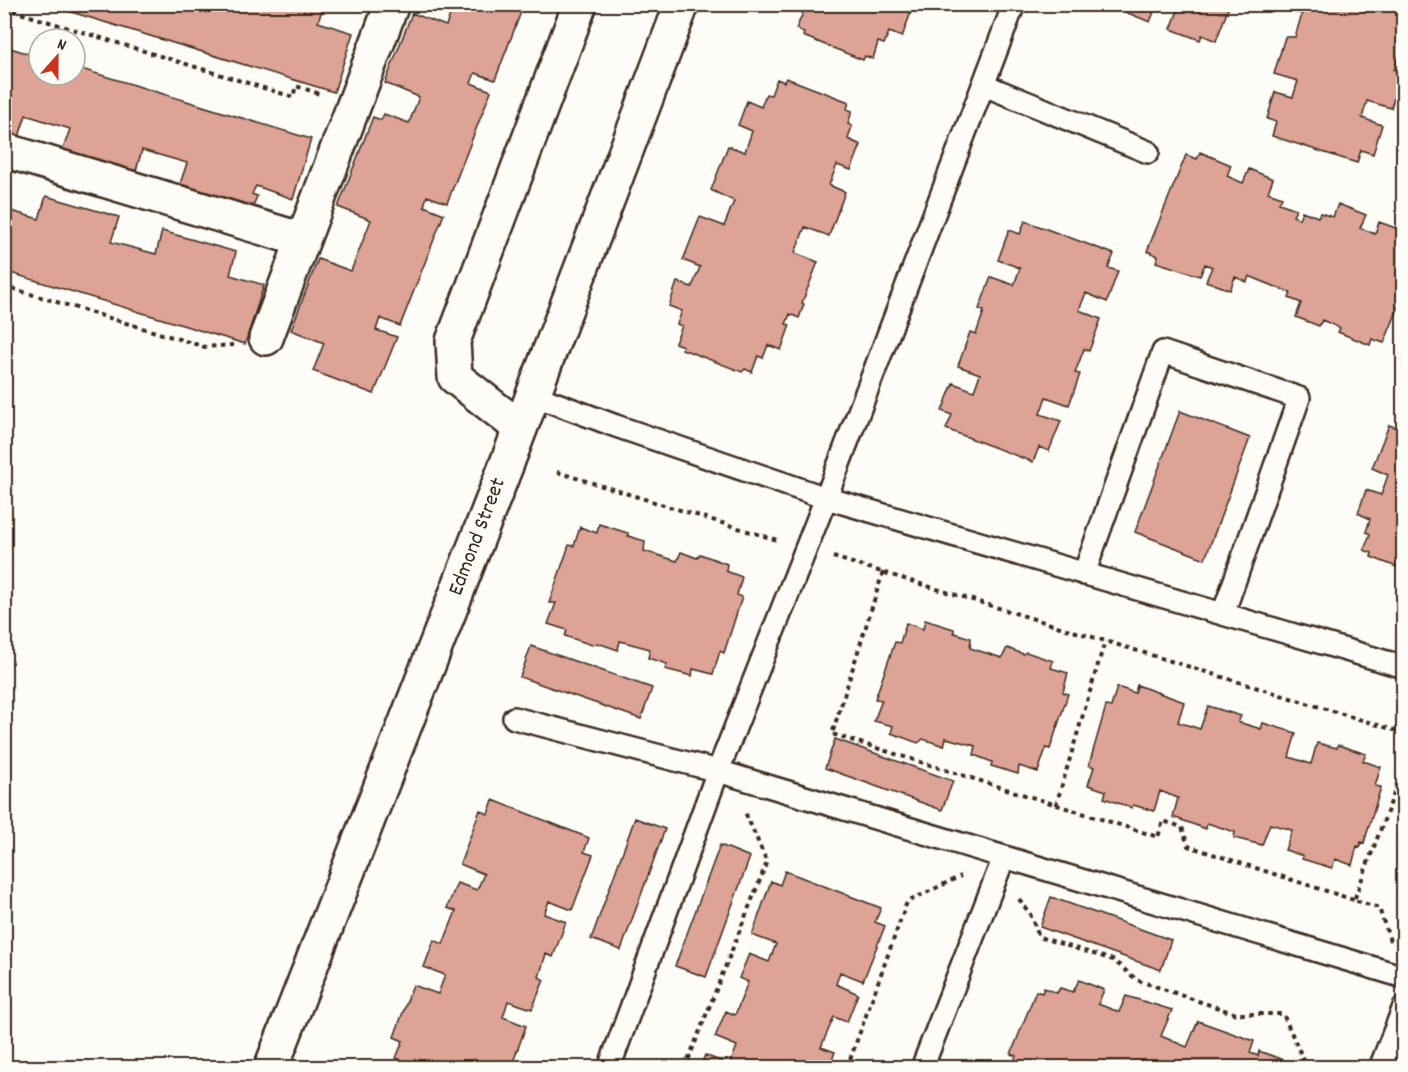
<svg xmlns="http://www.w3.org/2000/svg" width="1408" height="1072" viewBox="0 0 1408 1072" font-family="Dekko,sans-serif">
  <rect width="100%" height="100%" fill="#fdfcf7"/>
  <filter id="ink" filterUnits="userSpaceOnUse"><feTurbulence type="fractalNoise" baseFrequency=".0167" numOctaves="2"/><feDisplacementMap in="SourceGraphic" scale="12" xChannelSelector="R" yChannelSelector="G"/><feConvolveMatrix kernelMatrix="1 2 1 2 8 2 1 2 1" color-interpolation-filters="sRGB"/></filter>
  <g filter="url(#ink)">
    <path fill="#dca396" stroke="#3b2a1e" stroke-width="1.5" d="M 45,4 L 324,4 L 318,22 L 353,33 L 334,92 Z
      M 454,4 L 524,4 L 495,80 L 475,73 L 471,83 L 491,91 L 447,203 L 427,196 L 424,206 L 444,214 L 400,326 L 380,318 L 376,330 L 397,337 L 374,394 L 313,371 L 324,343 L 291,330 L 318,259 L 351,271 L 371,220 L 338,207 L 373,117 L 381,120 L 384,114 L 409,123 L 419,97 L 385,83 L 412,13 L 446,26 Z
      M 800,4 L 909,4 L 907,10 L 911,12 L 902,37 L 889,32 L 884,44 L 878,42 L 873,59 L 865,56 L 863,60 L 803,36 L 804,33 L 796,29 L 803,13 L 797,11 Z
      M 1122,4 L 1157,4 L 1150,22 L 1123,11 L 1125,6 Z
      M 1178,4 L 1230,4 L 1216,41 L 1202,35 L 1200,40 L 1171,29 L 1180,5 Z
      M 1296,4 L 1392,4 L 1391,9 L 1404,13 L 1404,48 L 1402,48 L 1394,70 L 1402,72 L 1391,108 L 1367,101 L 1362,118 L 1382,125 L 1373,154 L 1361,150 L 1357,163 L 1272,136 L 1276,122 L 1267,119 L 1275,92 L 1293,97 L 1298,81 L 1274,74 L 1285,37 L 1295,37 L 1302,14 L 1294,12 Z
      M 4,46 L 39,57 L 39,75 L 75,75 L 75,67 L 311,139 L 293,199 L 256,186 L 252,194 L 257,196 L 252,209 L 179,187 L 187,163 L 142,150 L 135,174 L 62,152 L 70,129 L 26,115 L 18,140 L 4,135 Z
      M 786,78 L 849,102 L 847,109 L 852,111 L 848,124 L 852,126 L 848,139 L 861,145 L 851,170 L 837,165 L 829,185 L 845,192 L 829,236 L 805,227 L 795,253 L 818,262 L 802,303 L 804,304 L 799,318 L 790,314 L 786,324 L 790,325 L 781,350 L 768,345 L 763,358 L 758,356 L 752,372 L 745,369 L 742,372 L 682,349 L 683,346 L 675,343 L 682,326 L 677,324 L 682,311 L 669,306 L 677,282 L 692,287 L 700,267 L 683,260 L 700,217 L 724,226 L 734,201 L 711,190 L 728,146 L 745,152 L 752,131 L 738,125 L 747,101 L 761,107 L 766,94 L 771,95 L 777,79 L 784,82 Z
      M 1200,152 L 1231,165 L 1227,176 L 1243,183 L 1249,169 L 1273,179 L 1268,192 L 1282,197 L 1279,203 L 1296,209 L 1293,216 L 1299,219 L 1302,211 L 1318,217 L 1320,213 L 1333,217 L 1338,204 L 1366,215 L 1360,228 L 1375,234 L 1379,222 L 1404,231 L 1404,294 L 1384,343 L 1372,339 L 1370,345 L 1338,332 L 1340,328 L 1322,320 L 1319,326 L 1296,317 L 1301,303 L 1289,298 L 1291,293 L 1249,276 L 1247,282 L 1235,277 L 1230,290 L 1206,281 L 1212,267 L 1205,264 L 1200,276 L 1156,262 L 1158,256 L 1147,251 L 1186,155 L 1197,159 Z
      M 46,196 L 119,217 L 111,242 L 156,254 L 162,231 L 236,252 L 230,275 L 264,285 L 245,344 L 4,271 L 4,209 L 39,219 Z
      M 1025,221 L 1114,254 L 1108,268 L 1118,271 L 1107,302 L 1086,293 L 1079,310 L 1101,319 L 1089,351 L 1084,349 L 1075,373 L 1080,374 L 1069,405 L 1046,397 L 1040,414 L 1061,421 L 1049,451 L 1039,447 L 1033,462 L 946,429 L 952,415 L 942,411 L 953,383 L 974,391 L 980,374 L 958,366 L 970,332 L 976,334 L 984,311 L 979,309 L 991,277 L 1014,285 L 1020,268 L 998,260 L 1009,230 L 1020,234 Z
      M 1180,411 L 1250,438 L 1205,559 L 1135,532 Z
      M 1389,425 L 1404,430 L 1404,570 L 1371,557 L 1372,553 L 1364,550 L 1370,534 L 1366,532 L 1370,519 L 1358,513 L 1366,490 L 1381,495 L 1388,475 L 1372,468 Z
      M 599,524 L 628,533 L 628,536 L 645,541 L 644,551 L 677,561 L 681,552 L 697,558 L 700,554 L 727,564 L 726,571 L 742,577 L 737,595 L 742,597 L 724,653 L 720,651 L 713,674 L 693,669 L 692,676 L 665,669 L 667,664 L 648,658 L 650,649 L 620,641 L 618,650 L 598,643 L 592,645 L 565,636 L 567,630 L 548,624 L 556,603 L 549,603 L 569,545 L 574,546 L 580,527 L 597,533 Z
      M 925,620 L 954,629 L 954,633 L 971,638 L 970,648 L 1002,658 L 1007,648 L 1023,654 L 1026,652 L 1053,661 L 1051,668 L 1068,673 L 1063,692 L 1068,694 L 1050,749 L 1046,748 L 1038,772 L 1019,766 L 1018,774 L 991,766 L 992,762 L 974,755 L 976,746 L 946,738 L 944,746 L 923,739 L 918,743 L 891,733 L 893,726 L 874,721 L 882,700 L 875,699 L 895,642 L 900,643 L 906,623 L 923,629 Z
      M 531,646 L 652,688 L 641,719 L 520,677 Z
      M 1137,685 L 1184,702 L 1178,722 L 1200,729 L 1208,706 L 1241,716 L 1238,722 L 1261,729 L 1263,723 L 1296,733 L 1289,757 L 1311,764 L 1317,743 L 1337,748 L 1338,745 L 1366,754 L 1363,761 L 1381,767 L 1375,786 L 1381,787 L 1364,843 L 1361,842 L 1360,847 L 1357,846 L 1352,865 L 1335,859 L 1332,868 L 1302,859 L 1303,856 L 1285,850 L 1292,830 L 1270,824 L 1262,845 L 1234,838 L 1235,832 L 1207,823 L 1206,829 L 1173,817 L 1178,798 L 1160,791 L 1154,811 L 1133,805 L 1132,808 L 1104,798 L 1106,791 L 1088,785 L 1094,767 L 1089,765 L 1106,706 L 1111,707 L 1117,687 L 1135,693 Z
      M 835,739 L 953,781 L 942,810 L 825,768 Z
      M 493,800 L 589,838 L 584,852 L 593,855 L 572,910 L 549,901 L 544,914 L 566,922 L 553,957 L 546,954 L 539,977 L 544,980 L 532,1009 L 508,1001 L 503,1017 L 526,1026 L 511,1068 L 414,1068 L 415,1065 L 396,1058 L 403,1041 L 394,1037 L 413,985 L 438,994 L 445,975 L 424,967 L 434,940 L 443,944 L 456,911 L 447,908 L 457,883 L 477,890 L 484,874 L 460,864 L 480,810 L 488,814 Z
      M 635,818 L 665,829 L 621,950 L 591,939 Z
      M 720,845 L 750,857 L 706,977 L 675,966 Z
      M 785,871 L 881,908 L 875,922 L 885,926 L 863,981 L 840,972 L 836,984 L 858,994 L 847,1022 L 834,1017 L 821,1047 L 835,1052 L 829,1068 L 700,1068 L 705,1055 L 730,1065 L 737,1046 L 715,1037 L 726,1011 L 735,1015 L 748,982 L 739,978 L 749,954 L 769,962 L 776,944 L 752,935 L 771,881 L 780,885 Z
      M 1051,897 L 1171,940 L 1161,970 L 1040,927 Z
      M 1079,980 L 1104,990 L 1098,1004 L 1119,1012 L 1126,996 L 1172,1010 L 1161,1036 L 1187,1047 L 1198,1021 L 1254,1041 L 1250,1053 L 1258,1056 L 1259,1051 L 1284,1060 L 1281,1068 L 1023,1068 L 1013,1064 L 1016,1056 L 1011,1054 L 1036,991 L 1042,993 L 1044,988 L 1057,993 L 1060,988 L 1073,992 Z"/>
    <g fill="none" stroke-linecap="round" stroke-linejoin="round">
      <g stroke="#3b2a1e" stroke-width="26">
        <path id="service" d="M 984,85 L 1148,152
          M 533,395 L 616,426 L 826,498 L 1404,667
          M 1084,574 L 1163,352 L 1299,398 L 1223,614
          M 514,718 L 718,771 L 1404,977
          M 609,1068 L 718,771 L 826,498 L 1014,4
          M 922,1068 L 1004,857
          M 1380,1068 L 1404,1007"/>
      </g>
      <g stroke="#3b2a1e" stroke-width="38">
        <path id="minor" d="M 4,150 L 303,240
          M 266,338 L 392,4
          M 520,428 L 455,377 L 453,341 L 580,4"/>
      </g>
      <g stroke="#3b2a1e" stroke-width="38">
        <path id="tertiary" d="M 271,1068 L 504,471 L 682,4"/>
      </g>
      <path stroke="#3b2a1e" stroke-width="4" stroke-dasharray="4.5 4.5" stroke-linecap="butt" d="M 4,8 L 293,97 L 296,86 L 320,94
        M 4,286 L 205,347 L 233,345
        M 557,472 L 777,540
        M 833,557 L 1404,733
        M 883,572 L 832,734 L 1158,837 L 1163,821 L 1182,827 L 1188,846 L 1354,900
        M 1056,805 L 1105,641
        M 1019,899 L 1030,914 L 1039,937 L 1113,960 L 1137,980 L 1236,1014 L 1283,1014 L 1307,1068
        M 1390,941 L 1379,908 L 1354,900 L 1404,767
        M 685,1068 L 767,862 L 745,812
        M 847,1068 L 907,902 L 961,876"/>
      <use href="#service" stroke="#fdfcf7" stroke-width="21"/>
      <use href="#minor" stroke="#fdfcf7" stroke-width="33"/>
      <use href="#tertiary" stroke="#fdfcf7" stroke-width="33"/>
    </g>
  </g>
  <g text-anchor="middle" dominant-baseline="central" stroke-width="5" stroke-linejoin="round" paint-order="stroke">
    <g font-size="22" fill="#3b2a1e" stroke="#fdfcf7">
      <text transform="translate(478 537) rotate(-69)">Edmond Street</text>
    </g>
  </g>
  <rect width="1408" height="1072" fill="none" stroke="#fdfcf7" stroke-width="24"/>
  <rect x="12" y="12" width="1384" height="1048" fill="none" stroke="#3b2a1e" stroke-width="2" filter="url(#ink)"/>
  <g transform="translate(57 57) rotate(21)"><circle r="28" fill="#fdfcf7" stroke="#afa8a0" stroke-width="1.5"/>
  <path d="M0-4.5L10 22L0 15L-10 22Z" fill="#c8321e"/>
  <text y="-9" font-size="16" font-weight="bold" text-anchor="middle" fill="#3b2a1e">N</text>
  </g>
</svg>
